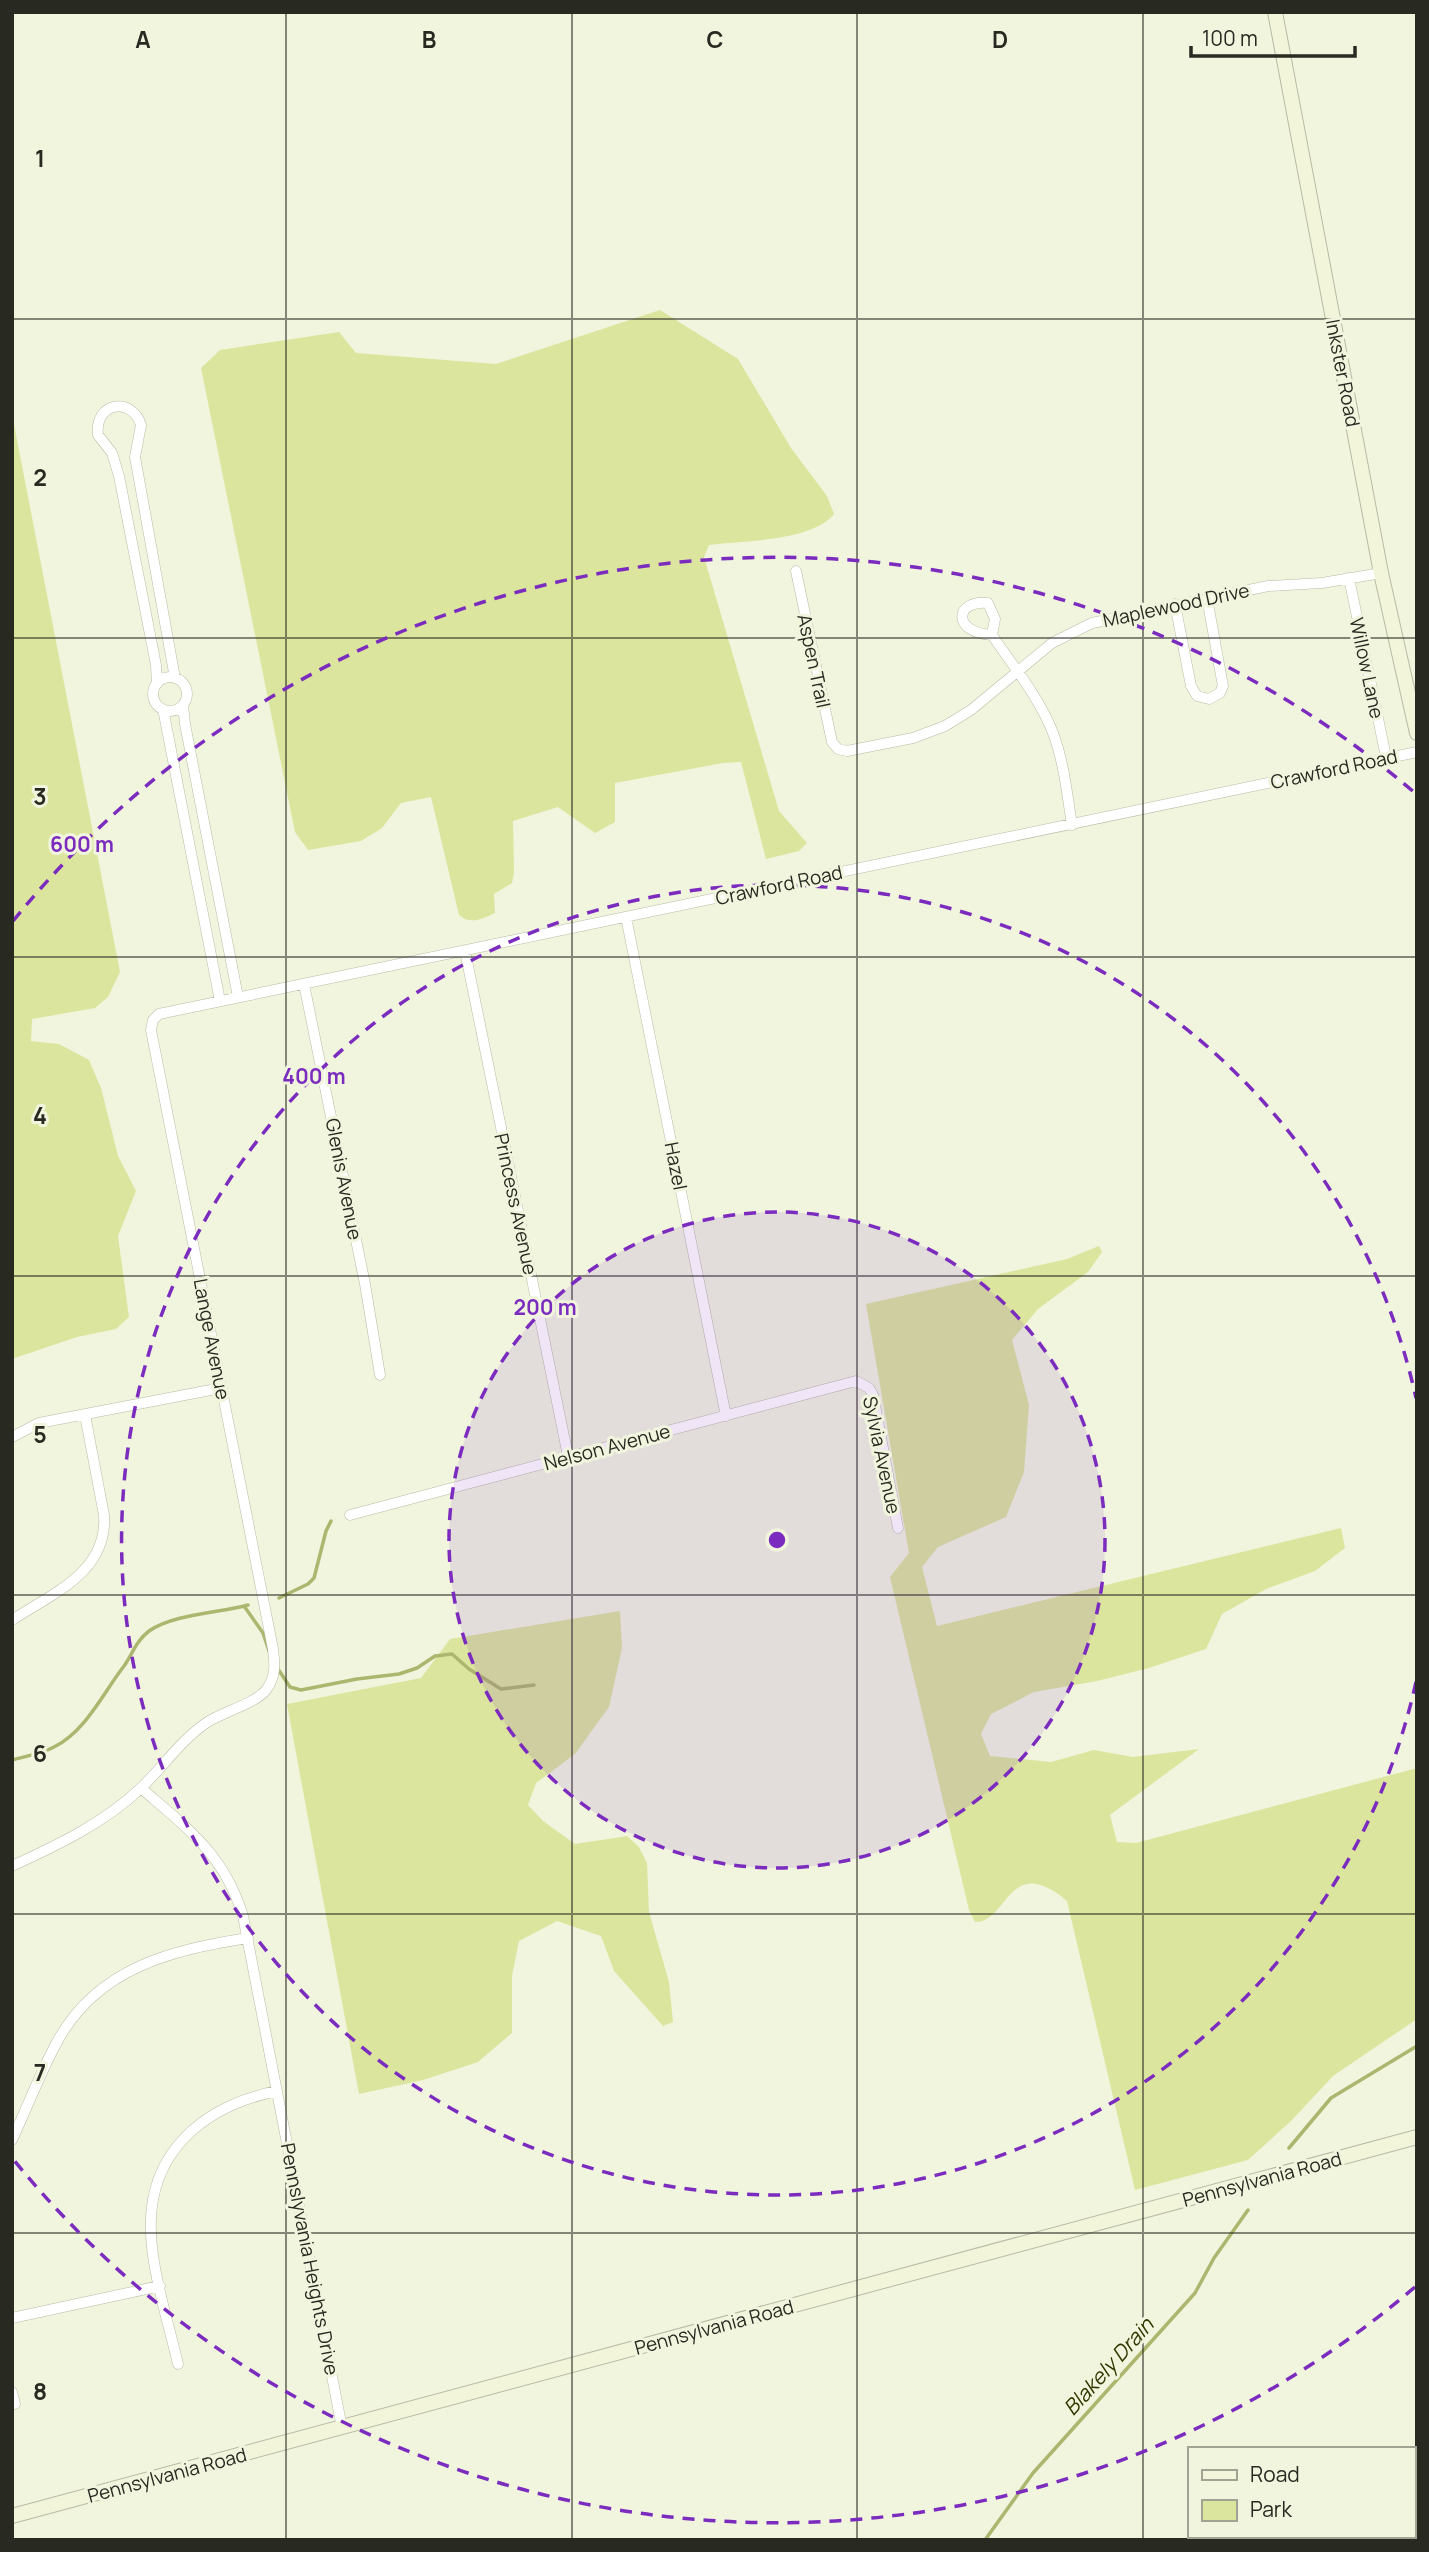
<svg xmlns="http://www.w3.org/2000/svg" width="1429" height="2552" viewBox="0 0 1429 2552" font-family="Manrope,sans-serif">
  <rect width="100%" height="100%" fill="#f1f5de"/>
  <path fill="#dbe59d" d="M 660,310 L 738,359 L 791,448 L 827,496 L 834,514 C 813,541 741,541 709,545 L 704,557 L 779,811 L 807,843 L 799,851 L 766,859 L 741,762 L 723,763 L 615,783 L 615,822 L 595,833 L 558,807 L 513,821 L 514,872 L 512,883 L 494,894 L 495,913 C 482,919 471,925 459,915 L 431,797 L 401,803 L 382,828 L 361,841 L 308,850 L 295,832 L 201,368 L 220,350 L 339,332 L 356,353 L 496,364 Z
    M 12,414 L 120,972 L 108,997 L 95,1008 L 32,1019 L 31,1041 L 59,1044 L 89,1060 L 101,1088 L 118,1156 L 136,1191 L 118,1236 L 129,1317 L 116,1329 L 77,1337 L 12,1359 Z
    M 1099,1246 L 1102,1252 L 1088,1272 L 1038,1309 L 1012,1340 L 1029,1405 L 1024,1472 L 1006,1517 L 938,1547 L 922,1567 L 937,1626 L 1341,1528 L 1345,1548 L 1315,1571 L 1266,1589 L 1222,1614 L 1206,1649 L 1149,1668 L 1097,1681 L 1034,1692 L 991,1714 L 981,1734 L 990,1756 L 1051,1762 L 1094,1750 L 1133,1757 L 1199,1749 L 1110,1815 L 1117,1842 L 1136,1843 L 1417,1768 L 1417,2019 L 1333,2076 L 1292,2120 L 1248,2160 L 1135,2190 L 1067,1901 C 1008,1852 1009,1922 975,1922 L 969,1910 L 890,1577 L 909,1553 L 866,1304 L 1067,1259 Z
    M 620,1611 L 622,1648 L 609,1707 L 575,1754 L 536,1783 L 528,1805 L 543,1821 L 575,1844 L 627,1836 L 639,1847 L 647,1863 L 649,1912 L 669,1982 L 673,2022 L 663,2026 L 614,1971 L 601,1936 L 557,1921 L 519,1941 L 512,1976 L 512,2033 L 478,2062 L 423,2080 L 359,2094 L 287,1704 L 421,1678 L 450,1639 Z"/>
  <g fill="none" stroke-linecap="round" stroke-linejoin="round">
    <path stroke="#adb66f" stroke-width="3.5" d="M 279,1598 L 308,1584 L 314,1578 L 326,1531 L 331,1521
      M 244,1606 L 263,1633 L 272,1660
      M 278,1669 L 290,1687 L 301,1690 L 357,1679 L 399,1674 L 417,1668 L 435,1656 L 452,1654 L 469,1669 L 501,1689 L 534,1685
      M 12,1760 C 26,1756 41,1754 54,1747 C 86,1731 103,1693 124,1666 C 133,1653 136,1641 149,1631 C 173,1614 219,1613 248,1605
      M 1289,2148 L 1331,2098 L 1417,2046
      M 985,2540 L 1033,2473 L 1195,2293 L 1214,2258 L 1248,2210"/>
    <g stroke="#b7bba5" stroke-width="11">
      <path id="street" d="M 796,571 L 832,742 L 838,749 L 847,751 L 913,738 L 945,726 L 971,710 L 1052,643 L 1092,623 L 1268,586 L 1322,583 L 1381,573
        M 1349,578 L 1386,757
        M 1175,604 L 1191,686 L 1197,696 L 1209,699 L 1220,693 L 1223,686 L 1207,598
        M 992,635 L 995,619 L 988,603 C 956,599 950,632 992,635 C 1013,666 1039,697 1053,733 C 1064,762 1067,794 1072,825
        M153 694a17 17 0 1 1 34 0a17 17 0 1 1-34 0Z
        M 157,684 L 156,665 L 119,476 L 112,453 L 98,435 C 94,402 132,396 141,425 L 135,457 L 175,678
        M 183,705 L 185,724 L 238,997
        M 163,709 L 220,1001
        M 626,917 L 726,1416
        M 465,951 L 568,1456
        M 304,984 L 365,1284 L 380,1375
        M 12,1437 L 39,1423 L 221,1388
        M 350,1515 L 856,1381 L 869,1388 L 873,1395 L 898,1528
        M 12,1620 C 53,1593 108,1572 104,1515 L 85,1415
        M 141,1788 C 188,1829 224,1854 243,1916 L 342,2428
        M 12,1866 C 58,1845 104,1823 141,1788 C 163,1767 180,1741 206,1723 C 222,1712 255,1704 266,1690 C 276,1677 275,1664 273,1649 L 151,1030 L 153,1020 L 159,1014 L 1417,752
        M 12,2140 C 27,2108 40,2073 57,2042 C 97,1968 171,1950 248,1938
        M 12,2318 L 160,2286
        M 178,2364 C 169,2325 152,2272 151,2233 C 147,2152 204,2106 277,2091
        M 12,2392 L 15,2404"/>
    </g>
    <g stroke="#b7bba5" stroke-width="16">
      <path id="secondary" d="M 1275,12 L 1381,573 L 1417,733
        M 12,2516 L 1417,2137"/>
    </g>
    <use href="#street" stroke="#fff" stroke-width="10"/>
    <use href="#secondary" stroke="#f2f5d9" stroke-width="14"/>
  </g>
  <path fill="none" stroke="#282a21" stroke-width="2" stroke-opacity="0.55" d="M 286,12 L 286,2540M 572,12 L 572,2540M 857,12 L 857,2540M 1143,12 L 1143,2540M 12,319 L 1417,319M 12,638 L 1417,638M 12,957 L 1417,957M 12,1276 L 1417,1276M 12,1595 L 1417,1595M 12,1914 L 1417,1914M 12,2233 L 1417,2233"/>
  <circle cx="777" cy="1540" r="328" fill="#7b2cbf" fill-opacity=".12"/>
  <g fill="none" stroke="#7b2cbf" stroke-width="3.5" stroke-dasharray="12 9">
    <circle cx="777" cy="1540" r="328"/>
    <path d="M1416 1682A655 655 0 1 1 1416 1398"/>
    <path d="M1415 2287A983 983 0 0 1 13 2159M13 921A983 983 0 0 1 1415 793"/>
  </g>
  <g text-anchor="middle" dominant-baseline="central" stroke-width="6" stroke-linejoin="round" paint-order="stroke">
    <g font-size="19" fill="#282a21" stroke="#f1f5de">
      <text transform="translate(1343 373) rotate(79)">Inkster Road</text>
      <text transform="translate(1176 605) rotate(-12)">Maplewood Drive</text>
      <text transform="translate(814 661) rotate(78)">Aspen Trail</text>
      <text transform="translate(1367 668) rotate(78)">Willow Lane</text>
      <text transform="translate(1334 769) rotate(-12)">Crawford Road</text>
      <text transform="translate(779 885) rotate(-12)">Crawford Road</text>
      <text transform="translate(676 1166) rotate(79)">Hazel</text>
      <text transform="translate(344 1179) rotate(79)">Glenis Avenue</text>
      <text transform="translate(516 1204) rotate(78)">Princess Avenue</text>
      <text transform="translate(212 1339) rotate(79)">Lange Avenue</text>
      <text transform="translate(607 1447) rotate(-15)">Nelson Avenue</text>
      <text transform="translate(882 1455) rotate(78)">Sylvia Avenue</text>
      <text transform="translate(1262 2179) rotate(-15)">Pennsylvania Road</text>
      <text transform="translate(310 2259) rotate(79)">Pennslyvania Heights Drive</text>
      <text transform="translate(714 2327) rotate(-15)">Pennsylvania Road</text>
      <text transform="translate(167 2475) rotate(-15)">Pennsylvania Road</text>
    </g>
    <g font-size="21" font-style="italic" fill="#333800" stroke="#f1f5de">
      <text transform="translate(1108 2366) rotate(-48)">Blakely Drain</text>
    </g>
  </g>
  <g font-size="23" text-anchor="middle" font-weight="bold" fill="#282a21" stroke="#f1f5de" stroke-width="6" stroke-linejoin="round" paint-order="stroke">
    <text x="143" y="48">A</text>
    <text x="429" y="48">B</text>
    <text x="715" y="48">C</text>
    <text x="1000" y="48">D</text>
    <text x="40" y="167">1</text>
    <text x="40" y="486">2</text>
    <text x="40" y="805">3</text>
    <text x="40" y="1124">4</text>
    <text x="40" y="1443">5</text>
    <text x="40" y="1762">6</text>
    <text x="40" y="2081">7</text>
    <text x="40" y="2400">8</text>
  </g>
  <circle cx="777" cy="1540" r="10" fill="#7b2cbf" stroke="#f1f5de" stroke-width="3.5"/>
  <g font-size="21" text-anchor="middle" font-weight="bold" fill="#7b2cbf" stroke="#f1f5de" stroke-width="6" stroke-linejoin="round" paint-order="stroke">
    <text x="82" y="852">600 m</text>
    <text x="314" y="1084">400 m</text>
    <text x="545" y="1315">200 m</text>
  </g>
  <rect width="1429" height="2552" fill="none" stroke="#282a21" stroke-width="28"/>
  <rect x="1188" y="2447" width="228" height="91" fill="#f1f5de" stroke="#a1a492" stroke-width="2"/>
  <rect x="1202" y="2470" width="35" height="10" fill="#f2f5d9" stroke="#a1a492" stroke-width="2"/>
  <text x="1250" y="2482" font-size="21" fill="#282a21">Road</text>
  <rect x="1202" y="2500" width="35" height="21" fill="#dbe59d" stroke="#a1a492" stroke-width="2"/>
  <text x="1250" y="2517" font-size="21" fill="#282a21">Park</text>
  <path d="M1191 46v10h164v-10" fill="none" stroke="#282a21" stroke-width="3.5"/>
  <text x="1202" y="46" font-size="21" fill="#282a21" stroke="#f1f5de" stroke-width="5" paint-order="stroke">100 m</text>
</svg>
